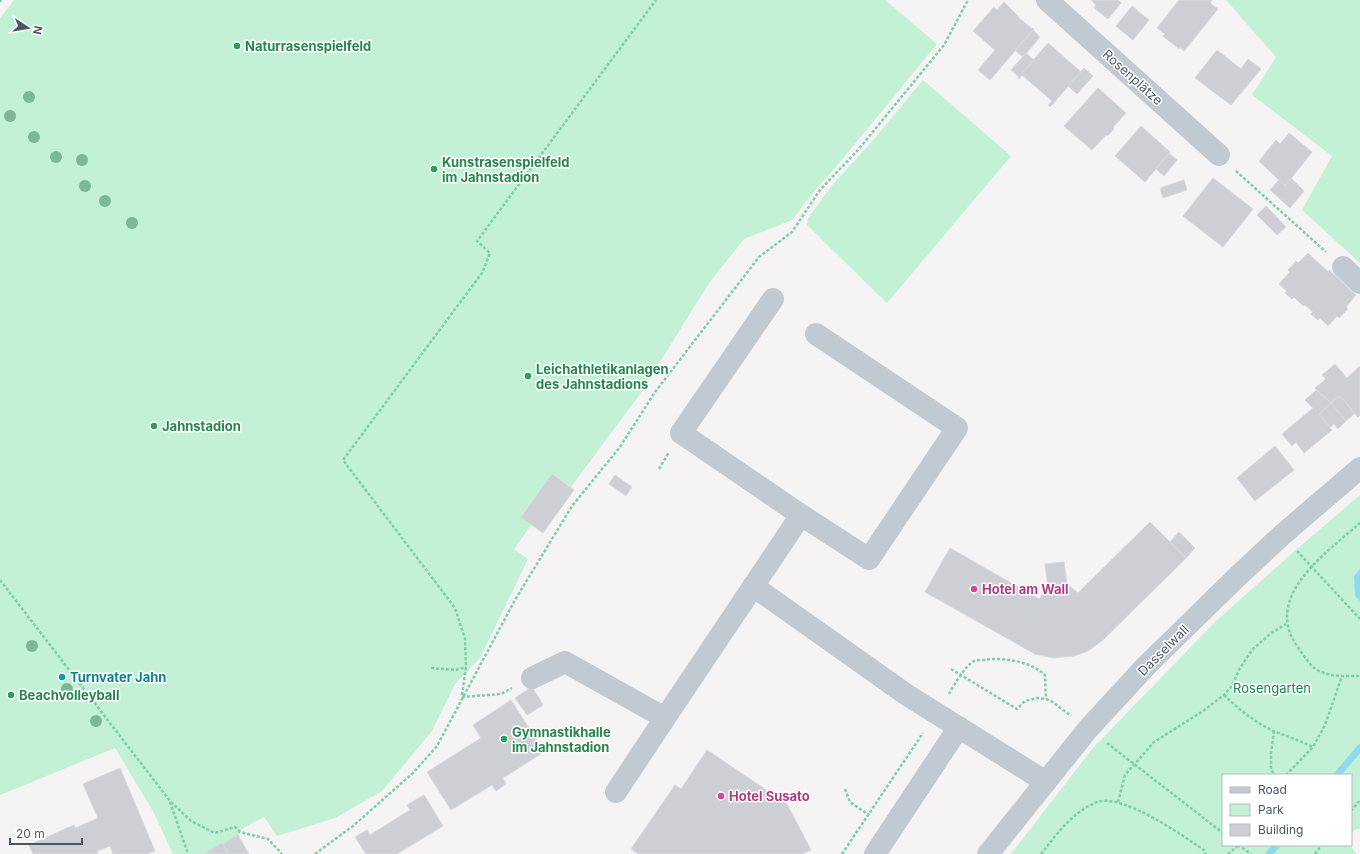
<svg xmlns="http://www.w3.org/2000/svg" width="1360" height="854" viewBox="0 0 1360 854" font-family="Inter,sans-serif">
  <rect width="100%" height="100%" fill="#f5f3f3"/>
  <path fill="#c3f1d5" d="M 14,0 L 885,0 L 937,44 L 836,167 L 816,189 L 792,220 L 744,239 L 709,283 L 640,394 L 571,487 L 552,474 L 521,516 L 532,524 L 514,549 L 528,559 L 480,658 L 455,684 L 432,731 L 382,791 L 335,818 L 277,836 L 264,817 L 242,829 L 238,835 L 223,844 L 222,843 L 204,854 L 173,854 L 153,811 L 115,748 L 0,795 L 0,18 Z
    M 1226,0 L 1360,0 L 1360,263 L 1302,210 L 1332,156 L 1252,95 L 1276,57 Z
    M 923,80 L 1011,156 L 887,303 L 807,225 L 808,218 L 833,184 L 870,144 Z
    M 1360,495 L 1360,829 L 1357,829 L 1353,831 L 1351,837 L 1351,775 L 1223,775 L 1223,845 L 1351,845 L 1351,843 L 1352,848 L 1356,853 L 1356,854 L 1011,854 L 1093,748 L 1216,621 L 1296,550 Z"/>
  <path fill="#90daee" d="M 1360,569 L 1360,601 L 1355,596 L 1354,576 Z"/>
  <g fill="none" stroke-linecap="round" stroke-linejoin="round">
    <path stroke="#90daee" stroke-width="7" d="M 1337,775 L 1360,748
      M 1269,854 L 1277,845"/>
  </g>
  <path fill="#cdcfd5" stroke="#d7d9de" d="M 1091,0 L 1118,0 L 1121,3 L 1108,19 L 1094,8 L 1096,5 Z
    M 1179,0 L 1212,0 L 1210,3 L 1218,9 L 1184,51 L 1180,47 L 1179,49 L 1163,36 L 1165,34 L 1157,28 Z
    M 1004,2 L 1018,16 L 1018,17 L 1032,29 L 1032,28 L 1034,29 L 990,80 L 978,70 L 995,50 L 973,31 L 994,7 L 997,10 Z
    M 1132,6 L 1149,20 L 1133,40 L 1116,26 Z
    M 1033,30 L 1040,37 L 1023,57 L 1015,50 Z
    M 1048,43 L 1081,72 L 1050,107 L 1048,105 L 1052,101 L 1022,75 L 1019,79 L 1018,78 Z
    M 1217,50 L 1241,69 L 1248,59 L 1261,69 L 1231,105 L 1195,78 Z
    M 1026,53 L 1034,60 L 1019,77 L 1011,70 Z
    M 1084,68 L 1093,76 L 1077,94 L 1068,86 Z
    M 1098,88 L 1126,113 L 1113,127 L 1114,129 L 1107,136 L 1106,135 L 1092,150 L 1064,126 Z
    M 1141,126 L 1170,152 L 1145,182 L 1115,156 Z
    M 1289,133 L 1312,152 L 1285,186 L 1259,161 L 1276,140 L 1280,144 Z
    M 1169,153 L 1177,160 L 1164,176 L 1156,169 Z
    M 1213,178 L 1253,209 L 1223,247 L 1183,216 Z
    M 1291,178 L 1304,191 L 1290,208 L 1270,190 L 1279,180 L 1285,186 Z
    M 1184,180 L 1187,190 L 1163,198 L 1160,188 Z
    M 1266,206 L 1286,227 L 1277,235 L 1257,215 Z
    M 1308,253 L 1328,272 L 1329,270 L 1356,295 L 1346,307 L 1348,309 L 1339,318 L 1337,316 L 1328,326 L 1320,318 L 1318,320 L 1311,314 L 1313,312 L 1305,305 L 1303,306 L 1294,297 L 1292,299 L 1285,293 L 1287,291 L 1279,284 L 1290,272 L 1288,270 L 1296,261 L 1298,263 Z
    M 1335,364 L 1347,378 L 1360,366 L 1360,415 L 1358,417 L 1340,396 L 1331,403 L 1315,388 L 1326,379 L 1322,375 Z
    M 1316,390 L 1331,403 L 1319,414 L 1332,430 L 1304,453 L 1296,442 L 1292,446 L 1282,434 L 1313,408 L 1305,400 Z
    M 1340,396 L 1355,413 L 1346,421 L 1331,403 Z
    M 1331,403 L 1346,421 L 1338,429 L 1334,424 L 1330,427 L 1319,414 Z
    M 1275,446 L 1294,470 L 1255,501 L 1237,478 Z
    M 552,474 L 574,490 L 543,533 L 521,517 Z
    M 615,475 L 632,487 L 626,496 L 609,484 Z
    M 1150,522 L 1186,558 L 1103,640 L 1088,651 L 1074,656 L 1053,658 L 1035,654 L 925,592 L 950,548 L 1039,599 L 1048,587 L 1045,564 L 1064,562 L 1067,584 L 1078,593 Z
    M 1179,532 L 1195,548 L 1186,558 L 1170,542 Z
    M 532,687 L 543,705 L 527,715 L 515,698 Z
    M 511,700 L 544,752 L 503,778 L 506,784 L 496,791 L 492,785 L 451,810 L 427,772 L 481,738 L 473,725 Z
    M 707,750 L 787,804 L 811,850 L 802,854 L 638,854 L 631,849 L 675,785 L 681,789 Z
    M 120,768 L 155,851 L 147,854 L 113,854 L 110,846 L 97,851 L 98,854 L 33,854 L 29,845 L 74,825 L 75,828 L 98,818 L 83,784 Z
    M 424,795 L 443,826 L 397,854 L 366,854 L 355,837 L 367,830 L 370,835 L 410,810 L 407,805 Z
    M 238,835 L 249,854 L 229,854 L 223,844 Z
    M 222,843 L 229,854 L 204,854 Z"/>
  <g fill="none" stroke-linecap="round" stroke-linejoin="round">
    <path stroke="#7ad0a6" stroke-width="2.5" stroke-dasharray="3 2" stroke-linecap="butt" d="M 0,2 L 1,0
      M 1236,171 L 1326,252
      M 659,469 L 669,452
      M 1360,523 C 1325,554 1259,599 1300,650 C 1303,655 1307,660 1311,665 C 1324,678 1343,676 1360,676
      M 1297,551 L 1360,619
      M 0,580 L 170,801 L 191,821 L 215,833 L 235,827 L 240,832 L 268,839 L 282,854
      M 431,668 L 456,670 L 466,667
      M 951,669 L 1017,709 L 1025,701 L 1037,698 L 1046,699 L 1051,701 L 1071,716
      M 949,694 C 954,685 965,666 974,661 C 976,660 980,660 983,660 C 1003,657 1030,661 1045,675 L 1046,699
      M 462,695 L 466,667 L 465,639 L 455,608 L 343,460 L 482,273 L 490,253 L 477,241 L 656,0
      M 1224,695 C 1238,709 1255,722 1273,731 C 1287,736 1300,741 1313,747
      M 462,697 L 501,694 L 512,688
      M 1274,731 L 1271,753 L 1271,770 L 1275,775
      M 1107,743 L 1223,833
      M 1286,775 L 1313,747 L 1325,725 L 1342,676
      M 845,789 L 850,802 L 869,815
      M 170,802 L 188,854
      M 1118,802 L 1125,775 L 1154,742 L 1203,711 L 1224,695 L 1231,687 L 1240,668 L 1252,650 L 1270,634 L 1286,624
      M 1351,811 L 1360,800
      M 1238,845 L 1251,854
      M 315,854 L 353,826 L 413,773 L 437,746 L 515,600 L 572,506 L 620,447 L 655,392 L 759,257 L 792,232 L 820,190 L 858,150 L 944,45 L 968,0
      M 842,854 L 923,733
      M 1041,854 C 1057,834 1072,812 1097,802 C 1123,793 1183,836 1204,850 L 1206,854
      M 1228,854 L 1239,845
      M 1315,854 L 1322,845"/>
    <path stroke="#c1cad2" stroke-width="22" d="M 1047,0 L 1219,155
      M 1343,267 L 1360,283
      M 773,299 L 681,433 L 801,515
      M 753,586 L 907,695 L 1046,782
      M 532,678 L 565,662 L 665,718 L 801,515 L 869,559 L 957,428 L 816,334
      M 616,792 L 665,718
      M 875,854 L 959,727
      M 988,854 L 1088,729 L 1146,666 L 1237,577 L 1282,535 L 1360,468"/>
  </g>
  <g fill="#7bb799">
    <circle cx="29" cy="97" r="6"/>
    <circle cx="10" cy="116" r="6"/>
    <circle cx="34" cy="137" r="6"/>
    <circle cx="56" cy="157" r="6"/>
    <circle cx="82" cy="160" r="6"/>
    <circle cx="85" cy="186" r="6"/>
    <circle cx="105" cy="201" r="6"/>
    <circle cx="132" cy="223" r="6"/>
    <circle cx="32" cy="646" r="6"/>
    <circle cx="67" cy="689" r="6"/>
    <circle cx="96" cy="721" r="6"/>
  </g>
  <g fill="#2e9e5b" stroke="#fff" stroke-width="1.5">
    <circle cx="237" cy="46" r="4"/>
    <circle cx="434" cy="169" r="4"/>
    <circle cx="528" cy="376" r="4"/>
    <circle cx="154" cy="426" r="4"/>
    <circle cx="11" cy="695" r="4"/>
    <circle cx="504" cy="739" r="4"/>
  </g>
  <g fill="#d1479c" stroke="#fff" stroke-width="1.5">
    <circle cx="974" cy="589" r="4"/>
    <circle cx="721" cy="796" r="4"/>
  </g>
  <circle fill="#0f9aa8" stroke="#fff" stroke-width="1.5" cx="62" cy="677" r="4"/>
  <g text-anchor="middle" dominant-baseline="central" stroke-width="3" stroke-linejoin="round" paint-order="stroke">
    <g font-size="13" font-weight="bold" fill="#27864d" stroke="#fff" text-anchor="start">
      <text x="245" y="46">Naturrasenspielfeld</text>
      <text x="442" y="162">Kunstrasenspielfeld<tspan x="442" dy="15">im Jahnstadion</tspan></text>
      <text x="536" y="369">Leichathletikanlagen<tspan x="536" dy="15">des Jahnstadions</tspan></text>
      <text x="162" y="426">Jahnstadion</text>
      <text x="19" y="695">Beachvolleyball</text>
      <text x="512" y="732">Gymnastikhalle<tspan x="512" dy="15">im Jahnstadion</tspan></text>
    </g>
    <g font-size="13" fill="#4a5661" stroke="#fff">
      <text transform="translate(1133 77) rotate(42)">Rosenplätze</text>
      <text transform="translate(1163 650) rotate(-45)">Dasselwall</text>
    </g>
    <g font-size="13" font-weight="bold" fill="#b23c85" stroke="#fff" text-anchor="start">
      <text x="982" y="589">Hotel am Wall</text>
      <text x="729" y="796">Hotel Susato</text>
    </g>
    <g font-size="13" font-weight="bold" fill="#0d838f" stroke="#fff" text-anchor="start">
      <text x="70" y="677">Turnvater Jahn</text>
    </g>
    <g font-size="13" fill="#17864f" stroke="#fff">
      <text x="1272" y="688">Rosengarten</text>
    </g>
  </g>
  <rect x="1222" y="774" width="130" height="72" fill="#ffffff" stroke="#b7bbc0"/>
  <rect x="1230" y="787" width="20" height="6" fill="#c1cad2" stroke="#b7bbc0"/>
  <text x="1258" y="794" font-size="12" fill="#4a5661">Road</text>
  <rect x="1230" y="804" width="20" height="12" fill="#c3f1d5" stroke="#b7bbc0"/>
  <text x="1258" y="814" font-size="12" fill="#4a5661">Park</text>
  <rect x="1230" y="824" width="20" height="12" fill="#cdcfd5" stroke="#b7bbc0"/>
  <text x="1258" y="834" font-size="12" fill="#4a5661">Building</text>
  <g transform="translate(28 28) rotate(102)" stroke="#ffffff" stroke-width="3" paint-order="stroke">
  <path d="M0-3L7 15L0 10L-7 15Z" fill="#4a5661"/>
  <text y="-6" font-size="11" font-weight="bold" text-anchor="middle" fill="#4a5661">N</text>
  </g>
  <path d="M10 838v6h72v-6" fill="none" stroke="#4a5661" stroke-width="2"/>
  <text x="16" y="838" font-size="12" fill="#4a5661" stroke="#ffffff" stroke-width="3" paint-order="stroke">20 m</text>
</svg>
